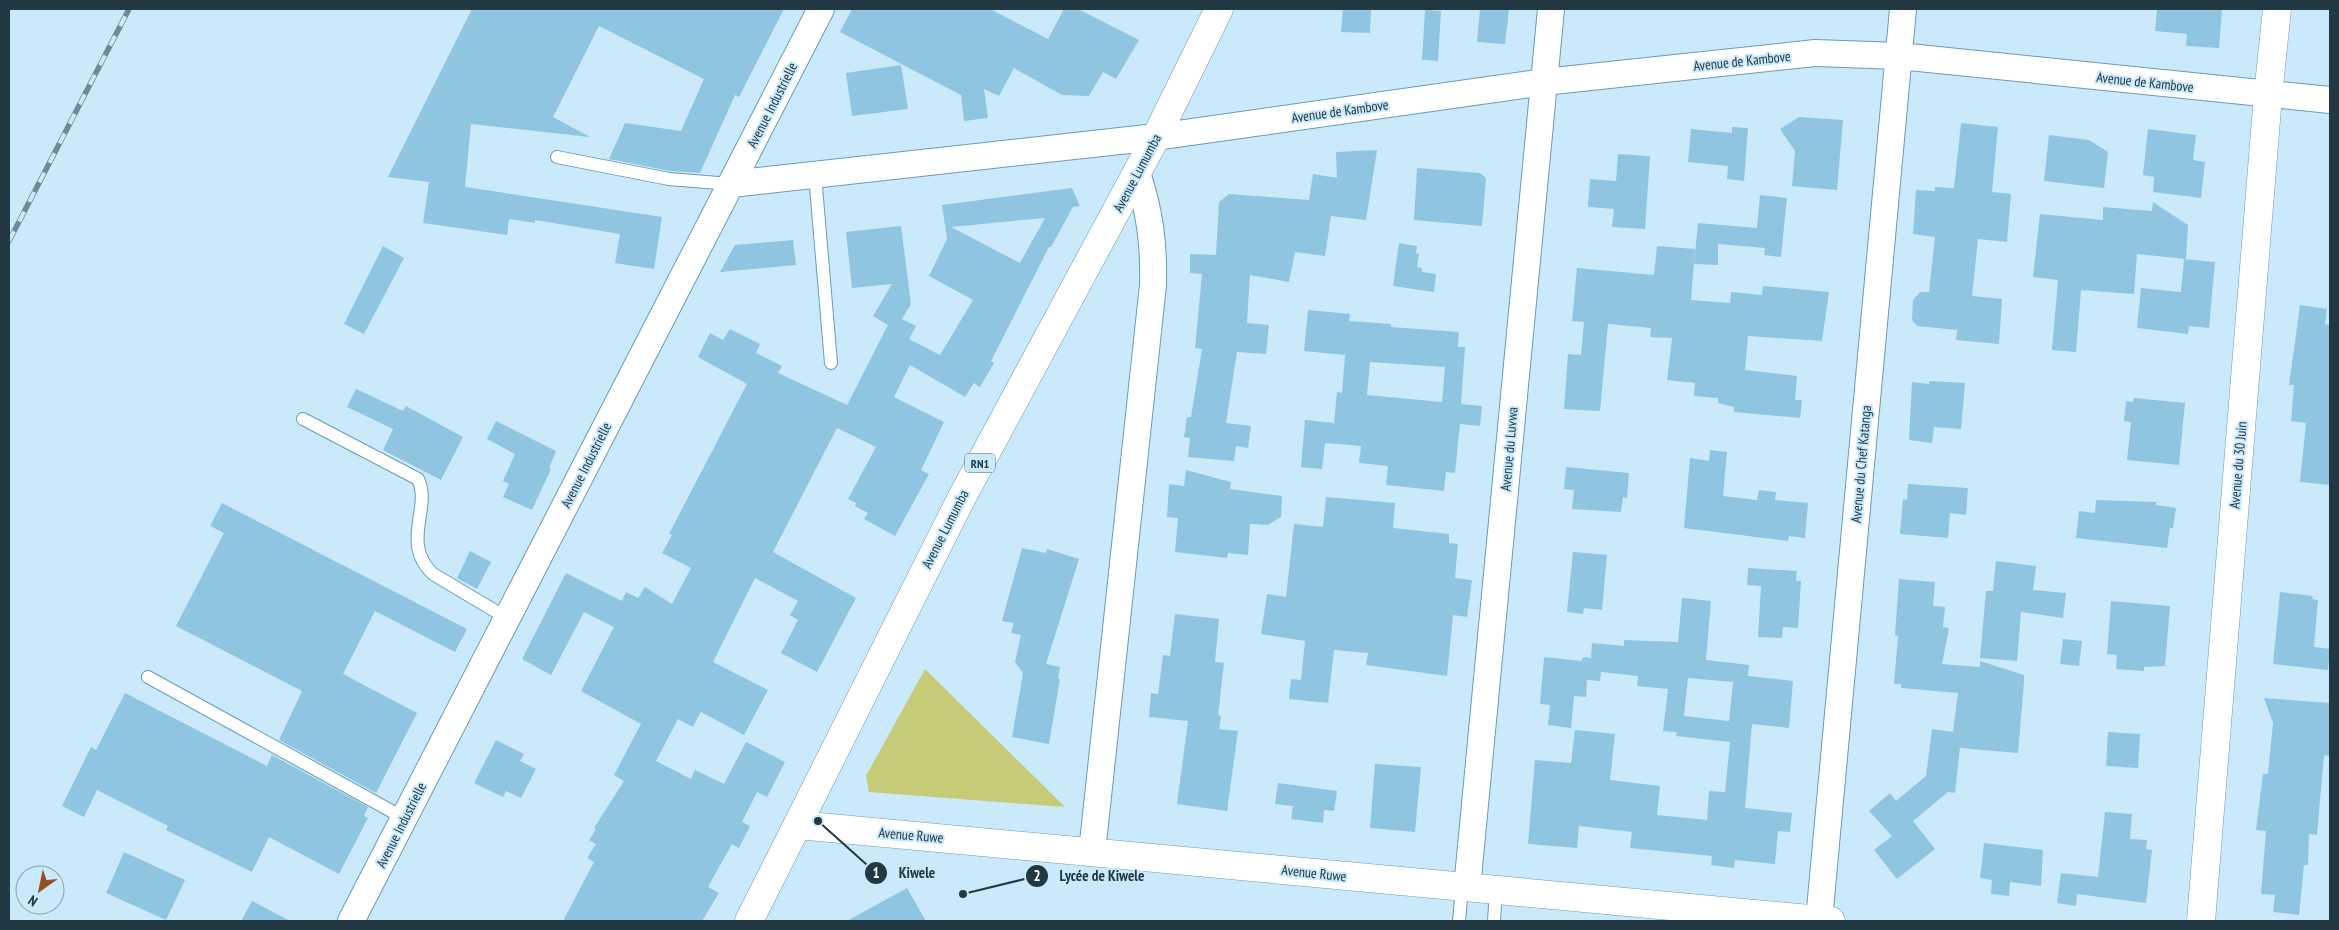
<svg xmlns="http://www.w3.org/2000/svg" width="2339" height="930" viewBox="0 0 2339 930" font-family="'PT Sans Narrow',sans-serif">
  <rect width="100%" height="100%" fill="#cae9fa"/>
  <path fill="#c5cb77" d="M 925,669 L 1065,807 L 869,792 L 866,776 Z"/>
  <path fill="#90c5e1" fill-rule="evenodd" d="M 472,9 L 784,9 L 739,97 L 735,95 L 700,173 L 670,171 L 609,159 L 625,123 L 681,131 L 704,79 L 599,26 L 553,117 L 590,137 L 471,124 L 465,187 L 662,217 L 654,269 L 615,263 L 620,234 L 535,220 L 535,223 L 509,219 L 507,235 L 423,223 L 429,182 L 388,177 Z
    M 852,9 L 990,9 L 1048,39 L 1064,9 L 1078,9 L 1139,40 L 1116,79 L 1103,72 L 1089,96 L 1062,95 L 1014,68 L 999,96 L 984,89 L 988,118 L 964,121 L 961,95 L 840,32 Z
    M 1343,9 L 1371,9 L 1370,33 L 1341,32 Z
    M 1480,9 L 1509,9 L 1505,44 L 1477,42 Z
    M 2157,9 L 2222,9 L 2219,48 L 2186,46 L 2187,34 L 2155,31 Z
    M 1425,10 L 1441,11 L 1438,61 L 1422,60 Z
    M 901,65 L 908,109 L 852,116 L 846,73 Z
    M 1799,117 L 1843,120 L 1837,190 L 1792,186 L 1795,151 L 1780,129 Z
    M 1961,123 L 1998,127 L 1992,192 L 2011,194 L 2007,242 L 1978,239 L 1972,296 L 2002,299 L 1999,344 L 1956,340 L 1957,330 L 1917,326 L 1912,320 L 1913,300 L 1920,292 L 1929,292 L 1935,237 L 1913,234 L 1916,190 L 1935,191 L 1935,187 L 1954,188 Z
    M 1732,127 L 1748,128 L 1744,181 L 1727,179 L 1728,166 L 1688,162 L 1691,129 L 1732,133 Z
    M 2148,129 L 2196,135 L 2193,160 L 2205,162 L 2201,198 L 2153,192 L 2154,177 L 2143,175 Z
    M 2049,135 L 2089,140 L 2108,152 L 2104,188 L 2044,181 Z
    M 1377,150 L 1366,220 L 1331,216 L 1325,256 L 1295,252 L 1289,282 L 1250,275 L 1247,323 L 1269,325 L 1266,354 L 1237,352 L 1226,423 L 1251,426 L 1248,448 L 1236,446 L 1234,461 L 1188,457 L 1190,438 L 1184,437 L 1187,417 L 1191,417 L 1202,349 L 1195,348 L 1202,274 L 1190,273 L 1190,254 L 1216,255 L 1219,202 L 1229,194 L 1309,200 L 1313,174 L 1337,178 L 1336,152 Z
    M 1618,154 L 1650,156 L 1645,229 L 1612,227 L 1614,209 L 1588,207 L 1590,179 L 1616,181 Z
    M 1417,168 L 1480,173 L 1486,178 L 1482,226 L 1414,220 Z
    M 1072,188 L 1080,206 L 1073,207 L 1051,247 L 1049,247 L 991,361 L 994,363 L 980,387 L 974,383 L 965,397 L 910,365 L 894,397 L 944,422 L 921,470 L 929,474 L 895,536 L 864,519 L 868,513 L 855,506 L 856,503 L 848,499 L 876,447 L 837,428 L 773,552 L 856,598 L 817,672 L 781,653 L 798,620 L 790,615 L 798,601 L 755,578 L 713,662 L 768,690 L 744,735 L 701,712 L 693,727 L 678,719 L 656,761 L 691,779 L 695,770 L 724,784 L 746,742 L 785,762 L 767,797 L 757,792 L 742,822 L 750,826 L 739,848 L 732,844 L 708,887 L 719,893 L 702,921 L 563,921 L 594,862 L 587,858 L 596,844 L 589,840 L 596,829 L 594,828 L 624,781 L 614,775 L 641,724 L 581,691 L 614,627 L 584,612 L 551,675 L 522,659 L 566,573 L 622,601 L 626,592 L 638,598 L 645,587 L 672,604 L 691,568 L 662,553 L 672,535 L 669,534 L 747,384 L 698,357 L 710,333 L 723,340 L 730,329 L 760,344 L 756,353 L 782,366 L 778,373 L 847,405 L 888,325 L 873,316 L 892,284 L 852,288 L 846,232 L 901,226 L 911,304 L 902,319 L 916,326 L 909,339 L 940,355 L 973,300 L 929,276 L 947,239 L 942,205 ZM 1045,218 L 1020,263 L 951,227 Z
    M 1760,195 L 1787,198 L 1781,257 L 1764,255 L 1765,248 L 1718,244 L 1718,265 L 1694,264 L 1698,223 L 1757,228 Z
    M 2153,202 L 2188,225 L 2186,259 L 2137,254 L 2134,294 L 2081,290 L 2076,352 L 2052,350 L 2058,280 L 2033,277 L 2040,214 L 2103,220 L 2103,207 L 2152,211 Z
    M 793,240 L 796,265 L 720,272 L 735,245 Z
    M 1399,243 L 1417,246 L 1416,253 L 1419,254 L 1417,267 L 1422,268 L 1422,272 L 1436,274 L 1434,292 L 1393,286 Z
    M 383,246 L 404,258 L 364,334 L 344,324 Z
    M 1657,246 L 1695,249 L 1691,300 L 1730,303 L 1731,292 L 1762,295 L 1763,286 L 1829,292 L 1822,341 L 1748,336 L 1745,370 L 1797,376 L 1795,400 L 1802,400 L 1800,418 L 1734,412 L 1734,407 L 1718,403 L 1718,398 L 1694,396 L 1695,383 L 1667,380 L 1672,338 L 1650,337 L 1651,328 L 1608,324 L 1600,411 L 1564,409 L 1568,354 L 1581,355 L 1584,322 L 1572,321 L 1577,268 L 1654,275 Z
    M 2184,259 L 2215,262 L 2209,328 L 2189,326 L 2188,334 L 2137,328 L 2141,288 L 2181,292 Z
    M 2300,305 L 2327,309 L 2325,324 L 2330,325 L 2330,485 L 2300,482 L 2306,423 L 2291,421 L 2294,385 L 2289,385 Z
    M 1308,310 L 1350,314 L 1349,321 L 1391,324 L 1391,327 L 1459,332 L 1458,347 L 1465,347 L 1461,404 L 1482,406 L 1480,426 L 1460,424 L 1455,473 L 1446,472 L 1444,491 L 1386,485 L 1388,466 L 1359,463 L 1361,446 L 1325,443 L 1322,469 L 1301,467 L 1305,420 L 1334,423 L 1337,392 L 1342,393 L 1345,355 L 1304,351 ZM 1370,362 L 1445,367 L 1442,402 L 1367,395 Z
    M 1929,381 L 1965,383 L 1961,429 L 1934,427 L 1932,443 L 1909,440 L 1912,382 L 1929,384 Z
    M 356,389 L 403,411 L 406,406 L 463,437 L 441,480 L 383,450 L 393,429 L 347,407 Z
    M 2134,398 L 2185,403 L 2179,465 L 2127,460 L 2131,422 L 2124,421 L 2126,401 L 2133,402 Z
    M 496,421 L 556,451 L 549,468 L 551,469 L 532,510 L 503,497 L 509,484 L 503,481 L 515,454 L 487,439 Z
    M 1710,450 L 1727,452 L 1723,496 L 1757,500 L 1759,490 L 1776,492 L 1775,500 L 1808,503 L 1805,538 L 1789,536 L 1788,541 L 1684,528 L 1690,458 L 1709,461 Z
    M 1566,467 L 1629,473 L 1627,498 L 1623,497 L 1621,512 L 1572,509 L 1574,490 L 1564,489 Z
    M 1186,470 L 1231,482 L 1230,489 L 1282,496 L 1281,517 L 1268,525 L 1250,524 L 1248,555 L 1228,553 L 1227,558 L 1175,552 L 1178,518 L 1167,517 L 1169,484 L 1184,486 Z
    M 1908,484 L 1968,488 L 1966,515 L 1950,513 L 1948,538 L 1900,534 L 1903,499 L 1907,500 Z
    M 1326,497 L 1395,503 L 1393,528 L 1449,534 L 1449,543 L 1458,544 L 1455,578 L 1472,580 L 1467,617 L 1453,615 L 1447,676 L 1366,665 L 1368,653 L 1334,650 L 1328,703 L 1289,699 L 1291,679 L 1301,680 L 1305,641 L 1261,634 L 1267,594 L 1286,597 L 1294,524 L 1323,527 Z
    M 2096,500 L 2156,502 L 2156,505 L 2176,508 L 2173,528 L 2170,528 L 2167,548 L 2076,538 L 2079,511 L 2095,513 Z
    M 222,503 L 467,629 L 455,652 L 375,611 L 343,674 L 417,713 L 376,793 L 279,740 L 302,691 L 176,626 L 224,533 L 210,526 Z
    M 1022,548 L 1046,553 L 1047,549 L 1079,559 L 1046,664 L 1060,667 L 1058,679 L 1060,679 L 1049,744 L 1012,737 L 1023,673 L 1015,662 L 1021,635 L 1011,633 L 1014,623 L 1002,621 Z
    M 470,551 L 491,562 L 477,589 L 457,578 Z
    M 1573,552 L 1607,555 L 1602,610 L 1584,608 L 1583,614 L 1567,612 Z
    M 1996,561 L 2036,566 L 2033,590 L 2066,593 L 2063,618 L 2021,612 L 2017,661 L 1980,658 L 1986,591 L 1993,591 Z
    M 1748,568 L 1797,571 L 1796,581 L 1801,581 L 1798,628 L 1783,627 L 1782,638 L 1758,637 L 1761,586 L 1747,585 Z
    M 1899,579 L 1935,582 L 1933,606 L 1945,607 L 1943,627 L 1949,628 L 1942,664 L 1980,667 L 1980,661 L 2024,675 L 2024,682 L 2018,753 L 1960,748 L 1955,793 L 1948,792 L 1913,821 L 1935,849 L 1897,879 L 1874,850 L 1892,836 L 1869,811 L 1890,793 L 1896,801 L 1926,776 L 1932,729 L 1953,732 L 1958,693 L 1901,688 L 1901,684 L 1894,684 L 1898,636 L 1895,635 Z
    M 2280,592 L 2313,596 L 2312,599 L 2318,600 L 2314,647 L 2330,649 L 2328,670 L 2273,664 Z
    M 1682,598 L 1711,601 L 1706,660 L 1749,665 L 1748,676 L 1793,681 L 1789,728 L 1752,724 L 1745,808 L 1792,813 L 1790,832 L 1778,831 L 1775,864 L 1735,860 L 1734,868 L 1711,865 L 1712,856 L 1630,848 L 1632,832 L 1579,826 L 1577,848 L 1528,844 L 1535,760 L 1571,763 L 1575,730 L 1615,734 L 1610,780 L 1660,786 L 1657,815 L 1707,820 L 1709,791 L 1725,792 L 1730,742 L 1676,736 L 1677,732 L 1663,731 L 1668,689 L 1637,686 L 1638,676 L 1601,672 L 1600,681 L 1587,680 L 1586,697 L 1574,696 L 1571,728 L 1548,725 L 1550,705 L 1540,704 L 1544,657 L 1582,661 L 1583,657 L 1591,658 L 1592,643 L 1624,646 L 1624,640 L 1678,642 ZM 1688,678 L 1733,682 L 1729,721 L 1684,716 Z
    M 2111,601 L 2170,606 L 2165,666 L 2144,667 L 2144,671 L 2116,669 L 2117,655 L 2107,654 Z
    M 1175,614 L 1219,619 L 1215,662 L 1224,663 L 1218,715 L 1221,716 L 1219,729 L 1238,731 L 1227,811 L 1177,804 L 1188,721 L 1149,717 L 1151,693 L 1158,694 L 1163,655 L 1170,656 Z
    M 2063,639 L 2082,641 L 2079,666 L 2060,664 Z
    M 125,693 L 267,766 L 272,755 L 368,807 L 364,816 L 368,818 L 339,874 L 269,837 L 252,872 L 166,830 L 168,826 L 97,790 L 84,817 L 62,806 L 91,747 L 96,750 Z
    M 2264,698 L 2330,703 L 2330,756 L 2324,755 L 2317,835 L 2309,834 L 2308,865 L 2304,865 L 2299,915 L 2273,912 L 2275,895 L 2261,894 L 2266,831 L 2256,830 L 2263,774 L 2268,774 L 2273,723 Z
    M 2108,732 L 2140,734 L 2138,768 L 2106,766 Z
    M 496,740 L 524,754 L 520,761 L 536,769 L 521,798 L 506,791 L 503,797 L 474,783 Z
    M 1375,764 L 1421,767 L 1415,832 L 1370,828 Z
    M 1278,783 L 1337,791 L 1334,811 L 1324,810 L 1323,823 L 1291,819 L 1293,806 L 1275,804 Z
    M 2105,812 L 2132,814 L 2130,839 L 2147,840 L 2146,849 L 2152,850 L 2146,903 L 2077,894 L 2076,906 L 2057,903 L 2061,873 L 2098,877 Z
    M 1984,843 L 2043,850 L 2041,886 L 2010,882 L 2009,896 L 1991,894 L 1992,880 L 1980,878 Z
    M 124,852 L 185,880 L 166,920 L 106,893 Z
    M 907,888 L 926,921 L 847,921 Z
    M 252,901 L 290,921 L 241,921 Z"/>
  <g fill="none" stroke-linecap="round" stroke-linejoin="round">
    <g stroke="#689cb7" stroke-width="14">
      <path id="service" d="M 557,157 L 669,179 L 731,184
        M 815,175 L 831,363
        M 303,419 L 418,479 C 432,508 400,543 433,574 L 507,618
        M 148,677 L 404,818
        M 1459,921 L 1462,888
        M 1494,921 L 1496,891"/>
    </g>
    <g stroke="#689cb7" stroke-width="28">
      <path id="minor" d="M 731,184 L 1156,137 L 1544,82 L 1815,53 L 1899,56 L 2330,100
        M 1092,852 L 1153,285 C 1154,244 1150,212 1137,173
        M 1467,888 L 1551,9
        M 1819,920 L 1903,9
        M 351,921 L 821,9"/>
    </g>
    <g stroke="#689cb7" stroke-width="29">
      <path id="tertiary" d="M 798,825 L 1831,921
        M 2201,921 L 2268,95 L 2277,9"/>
    </g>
    <g stroke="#689cb7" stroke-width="29">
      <path id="trunk" d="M 749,921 L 961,499 L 1156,137 L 1219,9"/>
    </g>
    <use href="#service" stroke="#fff" stroke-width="12"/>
    <use href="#minor" stroke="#fff" stroke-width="26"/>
    <use href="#tertiary" stroke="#fff" stroke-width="28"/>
    <use href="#trunk" stroke="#fff" stroke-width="28"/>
    <g stroke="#6f8996" stroke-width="5.5">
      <path id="rail" d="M 9,241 L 129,9"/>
    </g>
    <use href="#rail" stroke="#cae9fa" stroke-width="4" stroke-dasharray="11" stroke-linecap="butt"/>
  </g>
  <g text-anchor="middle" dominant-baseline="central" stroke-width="4" stroke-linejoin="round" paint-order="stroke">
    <rect fill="#cae9fa" stroke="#546d7a" stroke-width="1" x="965" y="453.5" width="30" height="19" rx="4"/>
    <g font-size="12" font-weight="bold" fill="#223843">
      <text x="980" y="463">RN1</text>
    </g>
    <g font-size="14" fill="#223843" stroke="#cae9fa">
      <text transform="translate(1742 61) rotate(-6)">Avenue de Kambove</text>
      <text transform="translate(2145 82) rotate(6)">Avenue de Kambove</text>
      <text transform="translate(772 105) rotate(-63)">Avenue Industrielle</text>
      <text transform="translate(1340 111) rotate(-8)">Avenue de Kambove</text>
      <text transform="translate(1137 173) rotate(-62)">Avenue Lumumba</text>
      <text transform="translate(1509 449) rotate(-85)">Avenue du Luvwa</text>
      <text transform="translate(1861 464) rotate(-85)">Avenue du Chef Katanga</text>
      <text transform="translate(586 465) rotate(-63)">Avenue Industrielle</text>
      <text transform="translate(2238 465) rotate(-85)">Avenue du 30 Juin</text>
      <text transform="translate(945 529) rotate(-63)">Avenue Lumumba</text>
      <text transform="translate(401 825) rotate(-63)">Avenue Industrielle</text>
      <text transform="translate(911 835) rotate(5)">Avenue Ruwe</text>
      <text transform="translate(1314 873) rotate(6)">Avenue Ruwe</text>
    </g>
  </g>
  <path fill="none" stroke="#223843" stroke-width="2" d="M818 821L876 873M963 894L1037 876"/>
  <g fill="#223843" stroke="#cae9fa" stroke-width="2">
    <circle cx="818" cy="821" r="5"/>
    <circle cx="963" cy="894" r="5"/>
    <circle cx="876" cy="873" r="12"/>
    <circle cx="1037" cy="876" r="12"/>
  </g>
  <g font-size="15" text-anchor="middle" font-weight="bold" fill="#fff">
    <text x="876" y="878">1</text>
    <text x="1037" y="881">2</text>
  </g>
  <g font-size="15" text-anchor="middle" font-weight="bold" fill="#223843" stroke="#cae9fa" stroke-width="4" stroke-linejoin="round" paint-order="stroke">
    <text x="917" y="878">Kiwele</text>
    <text x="1102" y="881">Lycée de Kiwele</text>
  </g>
  <rect width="2339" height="930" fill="none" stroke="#223843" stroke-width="20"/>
  <g transform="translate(40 890) rotate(213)"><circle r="24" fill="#cae9fa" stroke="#87a2b1"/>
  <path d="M0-4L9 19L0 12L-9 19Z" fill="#945022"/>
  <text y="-8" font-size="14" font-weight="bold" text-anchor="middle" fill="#223843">N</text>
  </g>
</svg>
